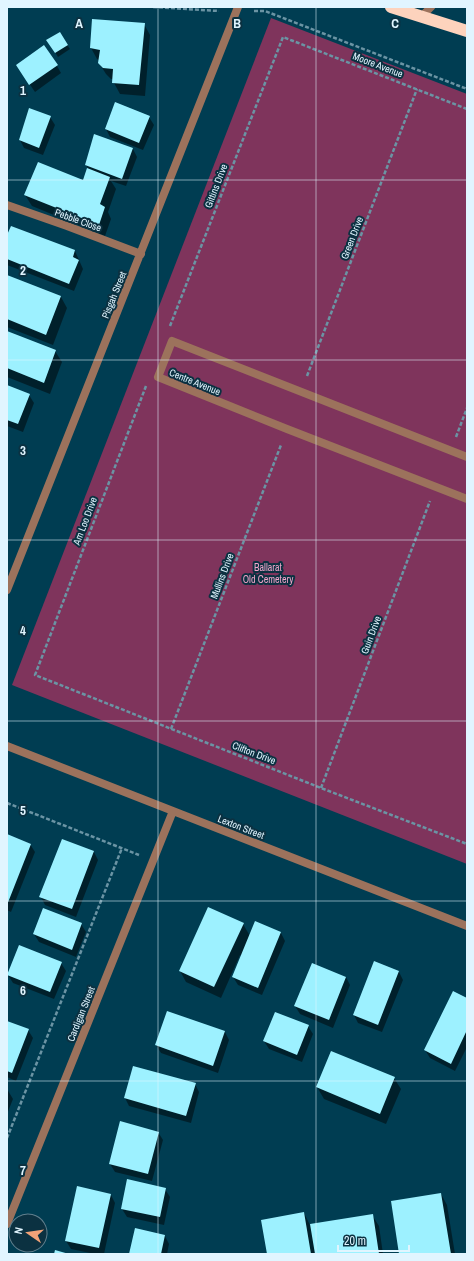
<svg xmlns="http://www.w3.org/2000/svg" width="474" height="1261" viewBox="0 0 474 1261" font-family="'Archivo Narrow',sans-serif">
  <rect width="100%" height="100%" fill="#003d52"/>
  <path fill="#7f345c" d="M 271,18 L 467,94 L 467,864 L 12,685 Z"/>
  <path fill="#0007" d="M 93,21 L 144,24 L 150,35 L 145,96 L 120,94 L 114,83 L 114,79 L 111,79 L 106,74 L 99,63 L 99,60 L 97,59 L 91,48 Z
    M 59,33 L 70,49 L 58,57 L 48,40 Z
    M 57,66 L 61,73 L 35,92 L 22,73 Z
    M 116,104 L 149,117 L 154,125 L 143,150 L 110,137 L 106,129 Z
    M 30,110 L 50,117 L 55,125 L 43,155 L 24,148 L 20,140 Z
    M 133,149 L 137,157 L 126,186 L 111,181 L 116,189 L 108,212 L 111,219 L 105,236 L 32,206 L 25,195 L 83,181 L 89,170 L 86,165 Z
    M 11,227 L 75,251 L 83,269 L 74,291 L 7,265 L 7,238 Z
    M 7,276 L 61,297 L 67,308 L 53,345 L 7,327 Z
    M 7,332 L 55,351 L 62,362 L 50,394 L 7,377 Z
    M 7,386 L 29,395 L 34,403 L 23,432 L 7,426 Z
    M 7,835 L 30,844 L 35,852 L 11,912 L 7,910 Z
    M 63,840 L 94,852 L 98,860 L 76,917 L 45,905 L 41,897 Z
    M 81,924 L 86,932 L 76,957 L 39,942 L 34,934 Z
    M 243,924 L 250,936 L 281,933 L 285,941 L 262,995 L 238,985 L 233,977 L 242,956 L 240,955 L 221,998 L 186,982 L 180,971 Z
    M 375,962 L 399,972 L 403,980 L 382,1032 L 358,1023 L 354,1015 Z
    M 61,963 L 66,971 L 54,999 L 13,983 L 8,975 Z
    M 346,977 L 350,985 L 333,1028 L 300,1014 L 295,1006 Z
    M 467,999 L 467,1047 L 455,1071 L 430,1058 L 425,1050 Z
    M 168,1012 L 225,1032 L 229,1040 L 218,1073 L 161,1053 L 156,1045 Z
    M 7,1022 L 28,1030 L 33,1038 L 16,1081 L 7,1077 Z
    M 308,1026 L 313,1034 L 302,1062 L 269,1049 L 264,1041 Z
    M 394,1078 L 401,1089 L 386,1124 L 324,1099 L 317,1087 Z
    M 195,1084 L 199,1092 L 191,1123 L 129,1106 L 125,1098 Z
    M 7,1089 L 13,1099 L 7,1114 Z
    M 158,1132 L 163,1140 L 152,1181 L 115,1172 L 110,1164 Z
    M 165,1189 L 170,1197 L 164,1225 L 127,1217 L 122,1209 Z
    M 441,1194 L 447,1205 L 455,1254 L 400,1254 Z
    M 111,1195 L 115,1203 L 104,1254 L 95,1254 L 71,1249 L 66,1241 Z
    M 304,1213 L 310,1225 L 372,1215 L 379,1226 L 383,1254 L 268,1254 Z
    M 165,1236 L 169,1244 L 167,1254 L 130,1254 Z"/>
  <path fill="#9df1ff" d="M 92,19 L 145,23 L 139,85 L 112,83 L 113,69 L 103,68 L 98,63 L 100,50 L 90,48 Z
    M 60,32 L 68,45 L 55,53 L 46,40 Z
    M 44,45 L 58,65 L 29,85 L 16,65 Z
    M 115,102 L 150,116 L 139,143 L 105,129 Z
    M 29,108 L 51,116 L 39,148 L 19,140 Z
    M 94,134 L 133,148 L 122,179 L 85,165 Z
    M 38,162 L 83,180 L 87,168 L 110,177 L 100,204 L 105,207 L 99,225 L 24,195 Z
    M 11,226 L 75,250 L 73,257 L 79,260 L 69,284 L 7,259 L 7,235 Z
    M 7,275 L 61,296 L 46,335 L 7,319 Z
    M 7,331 L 56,350 L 44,383 L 7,368 Z
    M 7,385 L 30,394 L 18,424 L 7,420 Z
    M 7,834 L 31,844 L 7,905 Z
    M 62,839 L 94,851 L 72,909 L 39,897 Z
    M 208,907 L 244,923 L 214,987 L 179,971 Z
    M 43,908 L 82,923 L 72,950 L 33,934 Z
    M 255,921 L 281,932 L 258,988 L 232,977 Z
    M 19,945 L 62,962 L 50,992 L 7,975 Z
    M 374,961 L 399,971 L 378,1025 L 353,1015 Z
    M 312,963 L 346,977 L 329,1020 L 294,1006 Z
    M 453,991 L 467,998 L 467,1030 L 451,1064 L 424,1050 Z
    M 167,1011 L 225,1031 L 213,1066 L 155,1045 Z
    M 275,1012 L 309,1025 L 297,1055 L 263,1041 Z
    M 7,1021 L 29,1029 L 12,1073 L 7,1071 Z
    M 331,1051 L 395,1077 L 380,1114 L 316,1087 Z
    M 133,1066 L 196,1083 L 186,1116 L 124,1098 Z
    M 120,1121 L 159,1132 L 148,1174 L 109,1164 Z
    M 127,1179 L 166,1188 L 160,1217 L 121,1209 Z
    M 77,1186 L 111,1194 L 99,1248 L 65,1241 Z
    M 441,1193 L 451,1254 L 399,1254 L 391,1201 Z
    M 304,1212 L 311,1254 L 267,1254 L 261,1220 Z
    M 373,1214 L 379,1254 L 315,1254 L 310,1224 Z
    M 135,1228 L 165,1235 L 161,1254 L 129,1254 Z
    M 55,1250 L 69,1254 L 54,1254 Z"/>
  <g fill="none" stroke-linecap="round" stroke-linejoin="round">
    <path stroke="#6b94a4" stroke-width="2.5" stroke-dasharray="4 2" stroke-linecap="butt" d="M 153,7 L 219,11
      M 254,11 L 265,11 L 467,89
      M 170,326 L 283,37 L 467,109
      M 307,376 L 417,89
      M 146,386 L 35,675 L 321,788 L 467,844
      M 456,437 L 467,408
      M 171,729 L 281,445
      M 321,788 L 430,501
      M 7,803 L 139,855
      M 7,1138 L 122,848"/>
    <path stroke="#9c725c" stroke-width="8" d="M 467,457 L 172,341 L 158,377 L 287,429 L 467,499"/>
    <path stroke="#9c725c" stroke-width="8" d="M 421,17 L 431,7
      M 7,205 L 67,226 L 141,254
      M 7,590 L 238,7
      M 7,746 L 467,926
      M 7,1224 L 173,811"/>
    <path stroke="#fdd3bd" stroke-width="12" d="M 391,7 L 467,31"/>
  </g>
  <path fill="none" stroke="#e1f5ff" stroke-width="1" stroke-opacity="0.55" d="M 158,7 L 158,1254M 316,7 L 316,1254M 7,180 L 467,180M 7,360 L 467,360M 7,540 L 467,540M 7,721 L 467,721M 7,901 L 467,901M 7,1081 L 467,1081"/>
  <g text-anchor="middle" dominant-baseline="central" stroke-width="4" stroke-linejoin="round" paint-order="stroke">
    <g font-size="10" fill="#e1f5ff" stroke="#0b3141">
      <text transform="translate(378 65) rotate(21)">Moore Avenue</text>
      <text transform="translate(216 186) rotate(-69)">Gittins Drive</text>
      <text transform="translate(78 220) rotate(20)">Pebble Close</text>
      <text transform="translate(352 238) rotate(-69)">Green Drive</text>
      <text transform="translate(114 295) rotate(-68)">Pisgah Street</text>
      <text transform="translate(195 382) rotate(22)">Centre Avenue</text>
      <text transform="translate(85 521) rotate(-69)">Am Loo Drive</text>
      <text transform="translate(222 576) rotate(-69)">Mullins Drive</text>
      <text transform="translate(371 635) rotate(-69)">Guin Drive</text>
      <text transform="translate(254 753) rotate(21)">Clifton Drive</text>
      <text transform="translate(241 827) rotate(21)">Lexton Street</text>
      <text transform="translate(81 1014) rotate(-68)">Cardigan Street</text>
    </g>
    <g font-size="10" fill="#f1a5ca" stroke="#0b3141">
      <text x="268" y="567">Ballarat<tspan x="268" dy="12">Old Cemetery</tspan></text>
    </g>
  </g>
  <g font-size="13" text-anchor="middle" font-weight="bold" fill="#e1f5ff" stroke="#0b3141" stroke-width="4" stroke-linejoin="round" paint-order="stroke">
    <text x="79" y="28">A</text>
    <text x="237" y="28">B</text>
    <text x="395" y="28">C</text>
    <text x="23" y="95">1</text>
    <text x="23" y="275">2</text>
    <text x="23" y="455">3</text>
    <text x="23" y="635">4</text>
    <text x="23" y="815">5</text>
    <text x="23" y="995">6</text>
    <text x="23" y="1175">7</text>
  </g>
  <rect width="474" height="1261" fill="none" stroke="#e1f5ff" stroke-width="16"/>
  <g transform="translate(28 1233) rotate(283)"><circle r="19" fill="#0b3141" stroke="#617f8d"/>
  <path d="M0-3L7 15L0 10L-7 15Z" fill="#f0a278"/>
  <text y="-6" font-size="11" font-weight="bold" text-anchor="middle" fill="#e1f5ff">N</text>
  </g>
  <path d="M338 1245v6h71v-6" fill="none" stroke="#e1f5ff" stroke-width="2"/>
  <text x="344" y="1245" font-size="12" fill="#e1f5ff" stroke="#0b3141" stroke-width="3" paint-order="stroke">20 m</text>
</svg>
